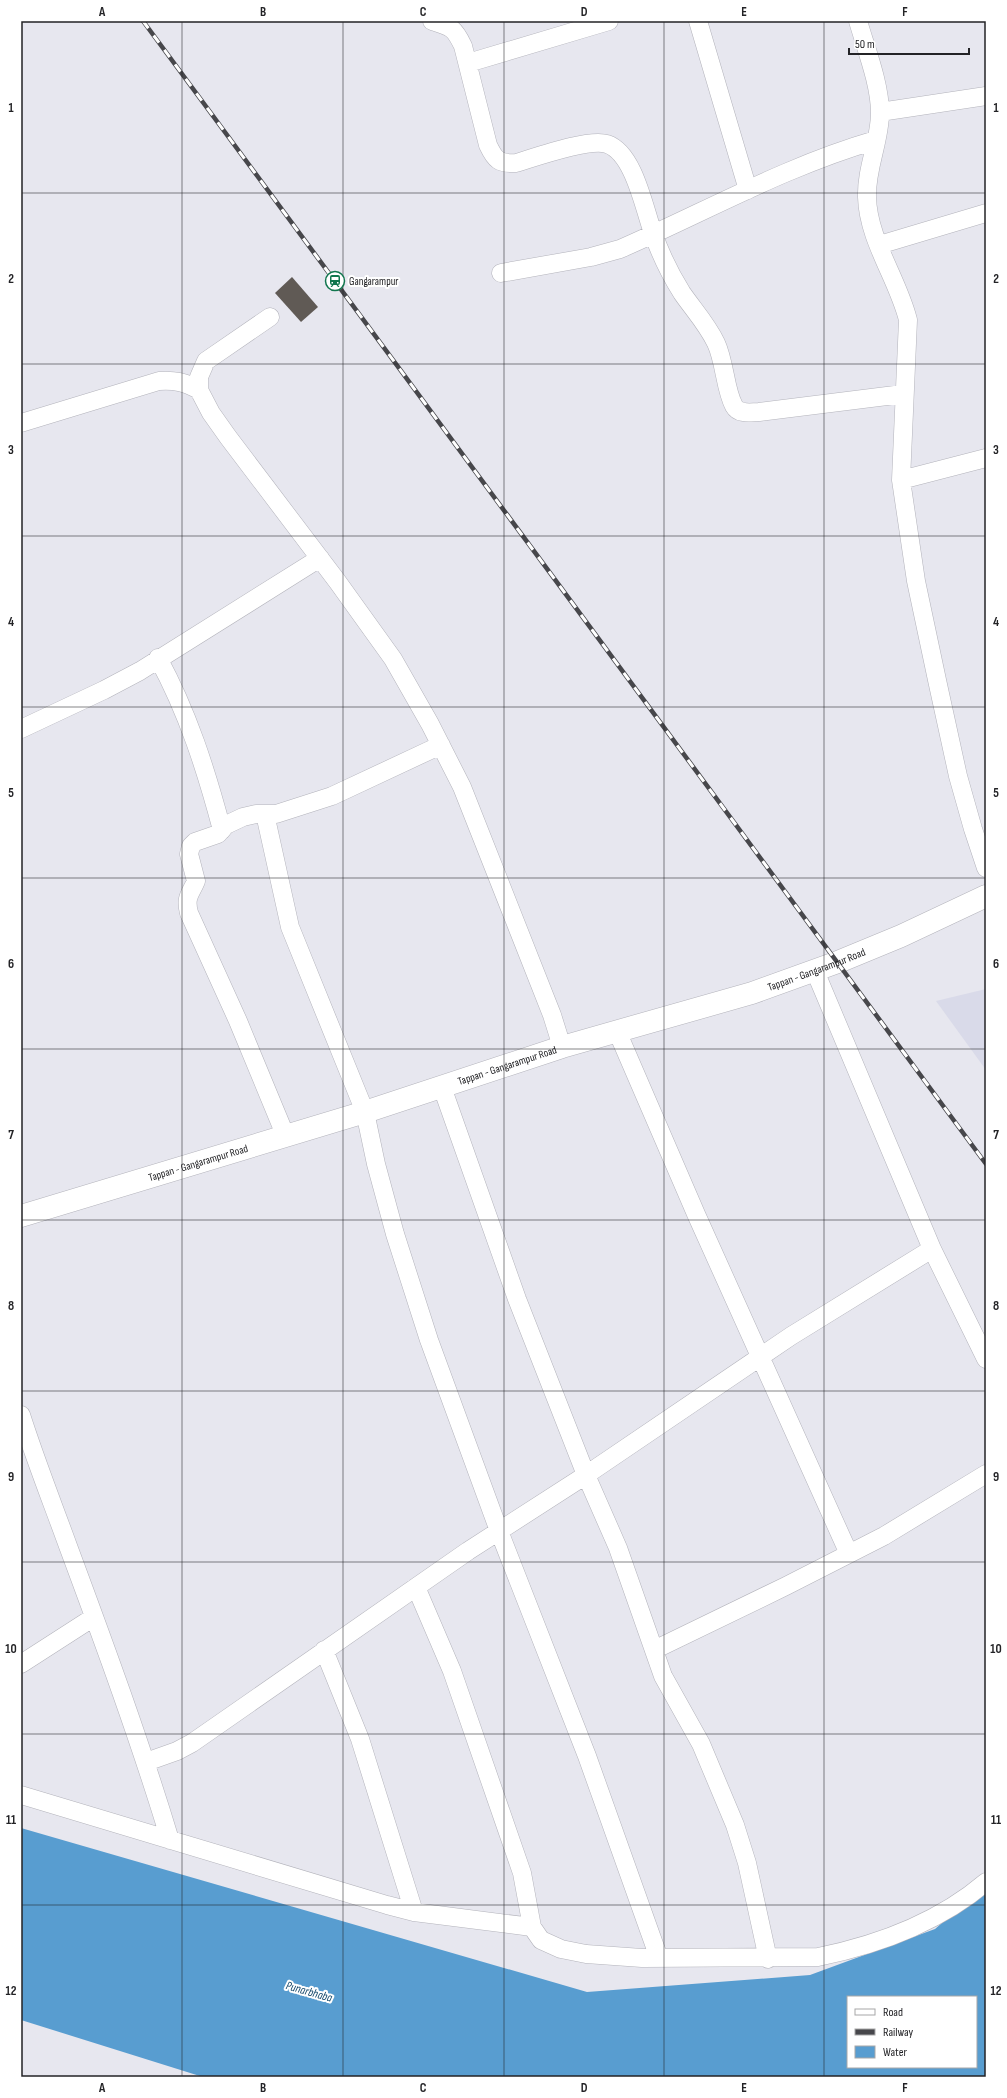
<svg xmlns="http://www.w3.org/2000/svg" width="1007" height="2098" viewBox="0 0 1007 2098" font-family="'Sofia Sans Condensed',sans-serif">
  <rect width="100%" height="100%" fill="#e7e7ef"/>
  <path fill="#d9dae9" d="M 986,989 L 986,1070 L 936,1001 Z"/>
  <path fill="#589dd0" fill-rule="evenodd" d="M 21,1828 L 587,1992 L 810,1975 L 935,1929 L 986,1885 L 986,2077 L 203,2077 L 21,2020 ZM 848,1997 L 976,1997 L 976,2067 L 848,2067 Z"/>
  <path fill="#605a55" d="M 292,277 L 318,307 L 301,322 L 275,293 Z"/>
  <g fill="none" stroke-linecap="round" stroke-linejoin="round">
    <g stroke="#b3b3bb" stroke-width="19">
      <path id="minor" d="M 432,21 C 451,27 454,27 463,46 L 488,145 C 495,160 499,164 516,163 C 536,157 589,138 607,144 C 634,153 644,208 653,233 C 660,253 670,274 682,293 C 693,309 707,324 716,343 C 725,362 725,390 734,406 C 739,415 751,412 759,412 L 903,394
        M 698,21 L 748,190
        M 858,21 C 866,49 880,84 880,113 C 880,141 866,168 867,197 C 868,240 898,279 908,320 L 901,480 L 916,581 L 937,680 L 958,776 L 973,829 L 986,868
        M 468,63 L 609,21
        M 880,112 L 986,96
        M 879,245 L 986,213
        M 501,273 L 591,257 L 620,249 C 705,212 786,166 876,140
        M 270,317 L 206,361 L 199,377 L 199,390 L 211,413 L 228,437 L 337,581 L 393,659 L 430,724 L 462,787 L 552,1015 L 562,1047
        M 21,423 L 159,381 C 175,380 185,382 199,390
        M 901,480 L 986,458
        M 158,658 C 188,713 206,770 222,830
        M 21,729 L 104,690 L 140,671 L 320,558
        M 265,814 L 290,927 L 365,1112 L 376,1164 L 395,1234 L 429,1340 L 499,1531 L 587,1756 L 659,1958
        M 815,971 L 932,1249 L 986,1359
        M 617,1031 L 696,1214 L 849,1554
        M 442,1087 L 517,1299 L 586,1475 L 618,1548 L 663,1676 L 701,1744 L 735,1825 L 747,1863 L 768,1959
        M 286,1137 L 238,1021 L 189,913 C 185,897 190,895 196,881 L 189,854 L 191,846 L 195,842 L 218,834 L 226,825 L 243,817 L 256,814 L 276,814 L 332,796 L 441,745
        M 21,1415 C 35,1459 52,1502 68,1546 C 104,1643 140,1741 170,1840
        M 416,1587 L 452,1671 L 522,1873 L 532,1927 L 541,1940 L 561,1949 L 586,1954 L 642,1958 L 818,1957 C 877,1945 939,1922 986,1882
        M 324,1650 L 360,1739 L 414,1912
        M 654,1650 L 786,1586 L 884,1536 L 986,1474
        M 21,1664 L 94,1617
        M 146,1762 L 177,1751 L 192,1743 L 468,1551 L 586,1475 L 791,1336 L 932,1249
        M 21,1795 L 387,1905 L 414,1912 L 532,1927"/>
    </g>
    <g stroke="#b3b3bb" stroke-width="23">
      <g id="secondary">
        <path id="s1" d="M 21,1216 L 365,1112 L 562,1047 L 752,993 L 838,962 L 901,936 L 986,896"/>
      </g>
    </g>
    <use href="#minor" stroke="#fff" stroke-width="18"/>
    <use href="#secondary" stroke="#fff" stroke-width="22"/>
    <g stroke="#47474b" stroke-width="4.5">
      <path id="rail" d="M 143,21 L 986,1164"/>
    </g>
    <use href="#rail" stroke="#fff" stroke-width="3" stroke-dasharray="9" stroke-linecap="butt"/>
  </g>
  <path fill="none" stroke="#232326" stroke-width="1" stroke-opacity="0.55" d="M 182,21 L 182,2077M 343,21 L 343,2077M 504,21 L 504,2077M 664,21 L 664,2077M 824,21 L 824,2077M 21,193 L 986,193M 21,364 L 986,364M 21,536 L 986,536M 21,707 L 986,707M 21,878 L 986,878M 21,1049 L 986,1049M 21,1220 L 986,1220M 21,1391 L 986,1391M 21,1562 L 986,1562M 21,1734 L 986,1734M 21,1905 L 986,1905"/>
  <defs>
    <g id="station-ring" transform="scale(1)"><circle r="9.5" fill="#fff" stroke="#11764e" stroke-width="1.5"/><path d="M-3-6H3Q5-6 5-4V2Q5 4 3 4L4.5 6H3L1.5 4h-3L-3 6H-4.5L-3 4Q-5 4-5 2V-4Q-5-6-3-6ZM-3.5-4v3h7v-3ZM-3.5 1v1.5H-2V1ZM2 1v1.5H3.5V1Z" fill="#11764e"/></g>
  </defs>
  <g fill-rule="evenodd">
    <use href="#station-ring" x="335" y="281"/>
  </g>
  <g text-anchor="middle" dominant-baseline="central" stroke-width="4" stroke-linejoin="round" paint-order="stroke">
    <g font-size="11" fill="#232326" stroke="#fff" text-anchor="start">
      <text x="349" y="281">Gangarampur</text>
    </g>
    <g font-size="11" fill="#232326" stroke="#fff">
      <text stroke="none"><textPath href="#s1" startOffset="833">Tappan - Gangarampur Road</textPath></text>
      <text stroke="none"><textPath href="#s1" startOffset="509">Tappan - Gangarampur Road</textPath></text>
      <text stroke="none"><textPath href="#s1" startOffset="185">Tappan - Gangarampur Road</textPath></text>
    </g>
    <g font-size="12" font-style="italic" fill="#14486b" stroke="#fff">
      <text transform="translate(309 1992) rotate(16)">Punarbhaba</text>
    </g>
  </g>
  <rect width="1007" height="2098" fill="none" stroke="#ffffff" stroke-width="44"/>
  <rect x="847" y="1996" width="130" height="72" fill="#ffffff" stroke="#a7a7a8"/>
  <rect x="855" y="2009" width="20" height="6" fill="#ffffff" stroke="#a7a7a8"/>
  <text x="883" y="2016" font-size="12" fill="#232326">Road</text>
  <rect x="855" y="2029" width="20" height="6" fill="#47474b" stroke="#a7a7a8"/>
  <text x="883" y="2036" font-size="12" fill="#232326">Railway</text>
  <rect x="855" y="2046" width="20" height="12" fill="#589dd0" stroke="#a7a7a8"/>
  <text x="883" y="2056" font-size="12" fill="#232326">Water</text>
  <path d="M849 48v6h120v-6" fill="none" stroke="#232326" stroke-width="2"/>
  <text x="855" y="48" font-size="12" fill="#232326" stroke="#ffffff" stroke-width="3" paint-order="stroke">50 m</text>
  <rect x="22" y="22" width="963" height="2054" fill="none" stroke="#232326" stroke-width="1.5"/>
  <g font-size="13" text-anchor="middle" font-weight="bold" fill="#232326">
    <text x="102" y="16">A</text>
    <text x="263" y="16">B</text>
    <text x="423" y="16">C</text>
    <text x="584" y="16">D</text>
    <text x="744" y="16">E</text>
    <text x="905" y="16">F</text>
    <text x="11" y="112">1</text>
    <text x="996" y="112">1</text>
    <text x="11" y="283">2</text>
    <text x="996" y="283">2</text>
    <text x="11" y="454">3</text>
    <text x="996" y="454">3</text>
    <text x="11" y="626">4</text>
    <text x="996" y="626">4</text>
    <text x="11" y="797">5</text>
    <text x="996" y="797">5</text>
    <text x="11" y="968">6</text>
    <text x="996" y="968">6</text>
    <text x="11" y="1139">7</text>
    <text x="996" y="1139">7</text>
    <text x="11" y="1310">8</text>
    <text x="996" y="1310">8</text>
    <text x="11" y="1481">9</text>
    <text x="996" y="1481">9</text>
    <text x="11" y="1653">10</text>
    <text x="996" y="1653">10</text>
    <text x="11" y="1824">11</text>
    <text x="996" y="1824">11</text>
    <text x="11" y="1995">12</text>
    <text x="996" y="1995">12</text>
    <text x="102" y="2092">A</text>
    <text x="263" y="2092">B</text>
    <text x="423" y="2092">C</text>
    <text x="584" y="2092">D</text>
    <text x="744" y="2092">E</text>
    <text x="905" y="2092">F</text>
  </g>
</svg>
